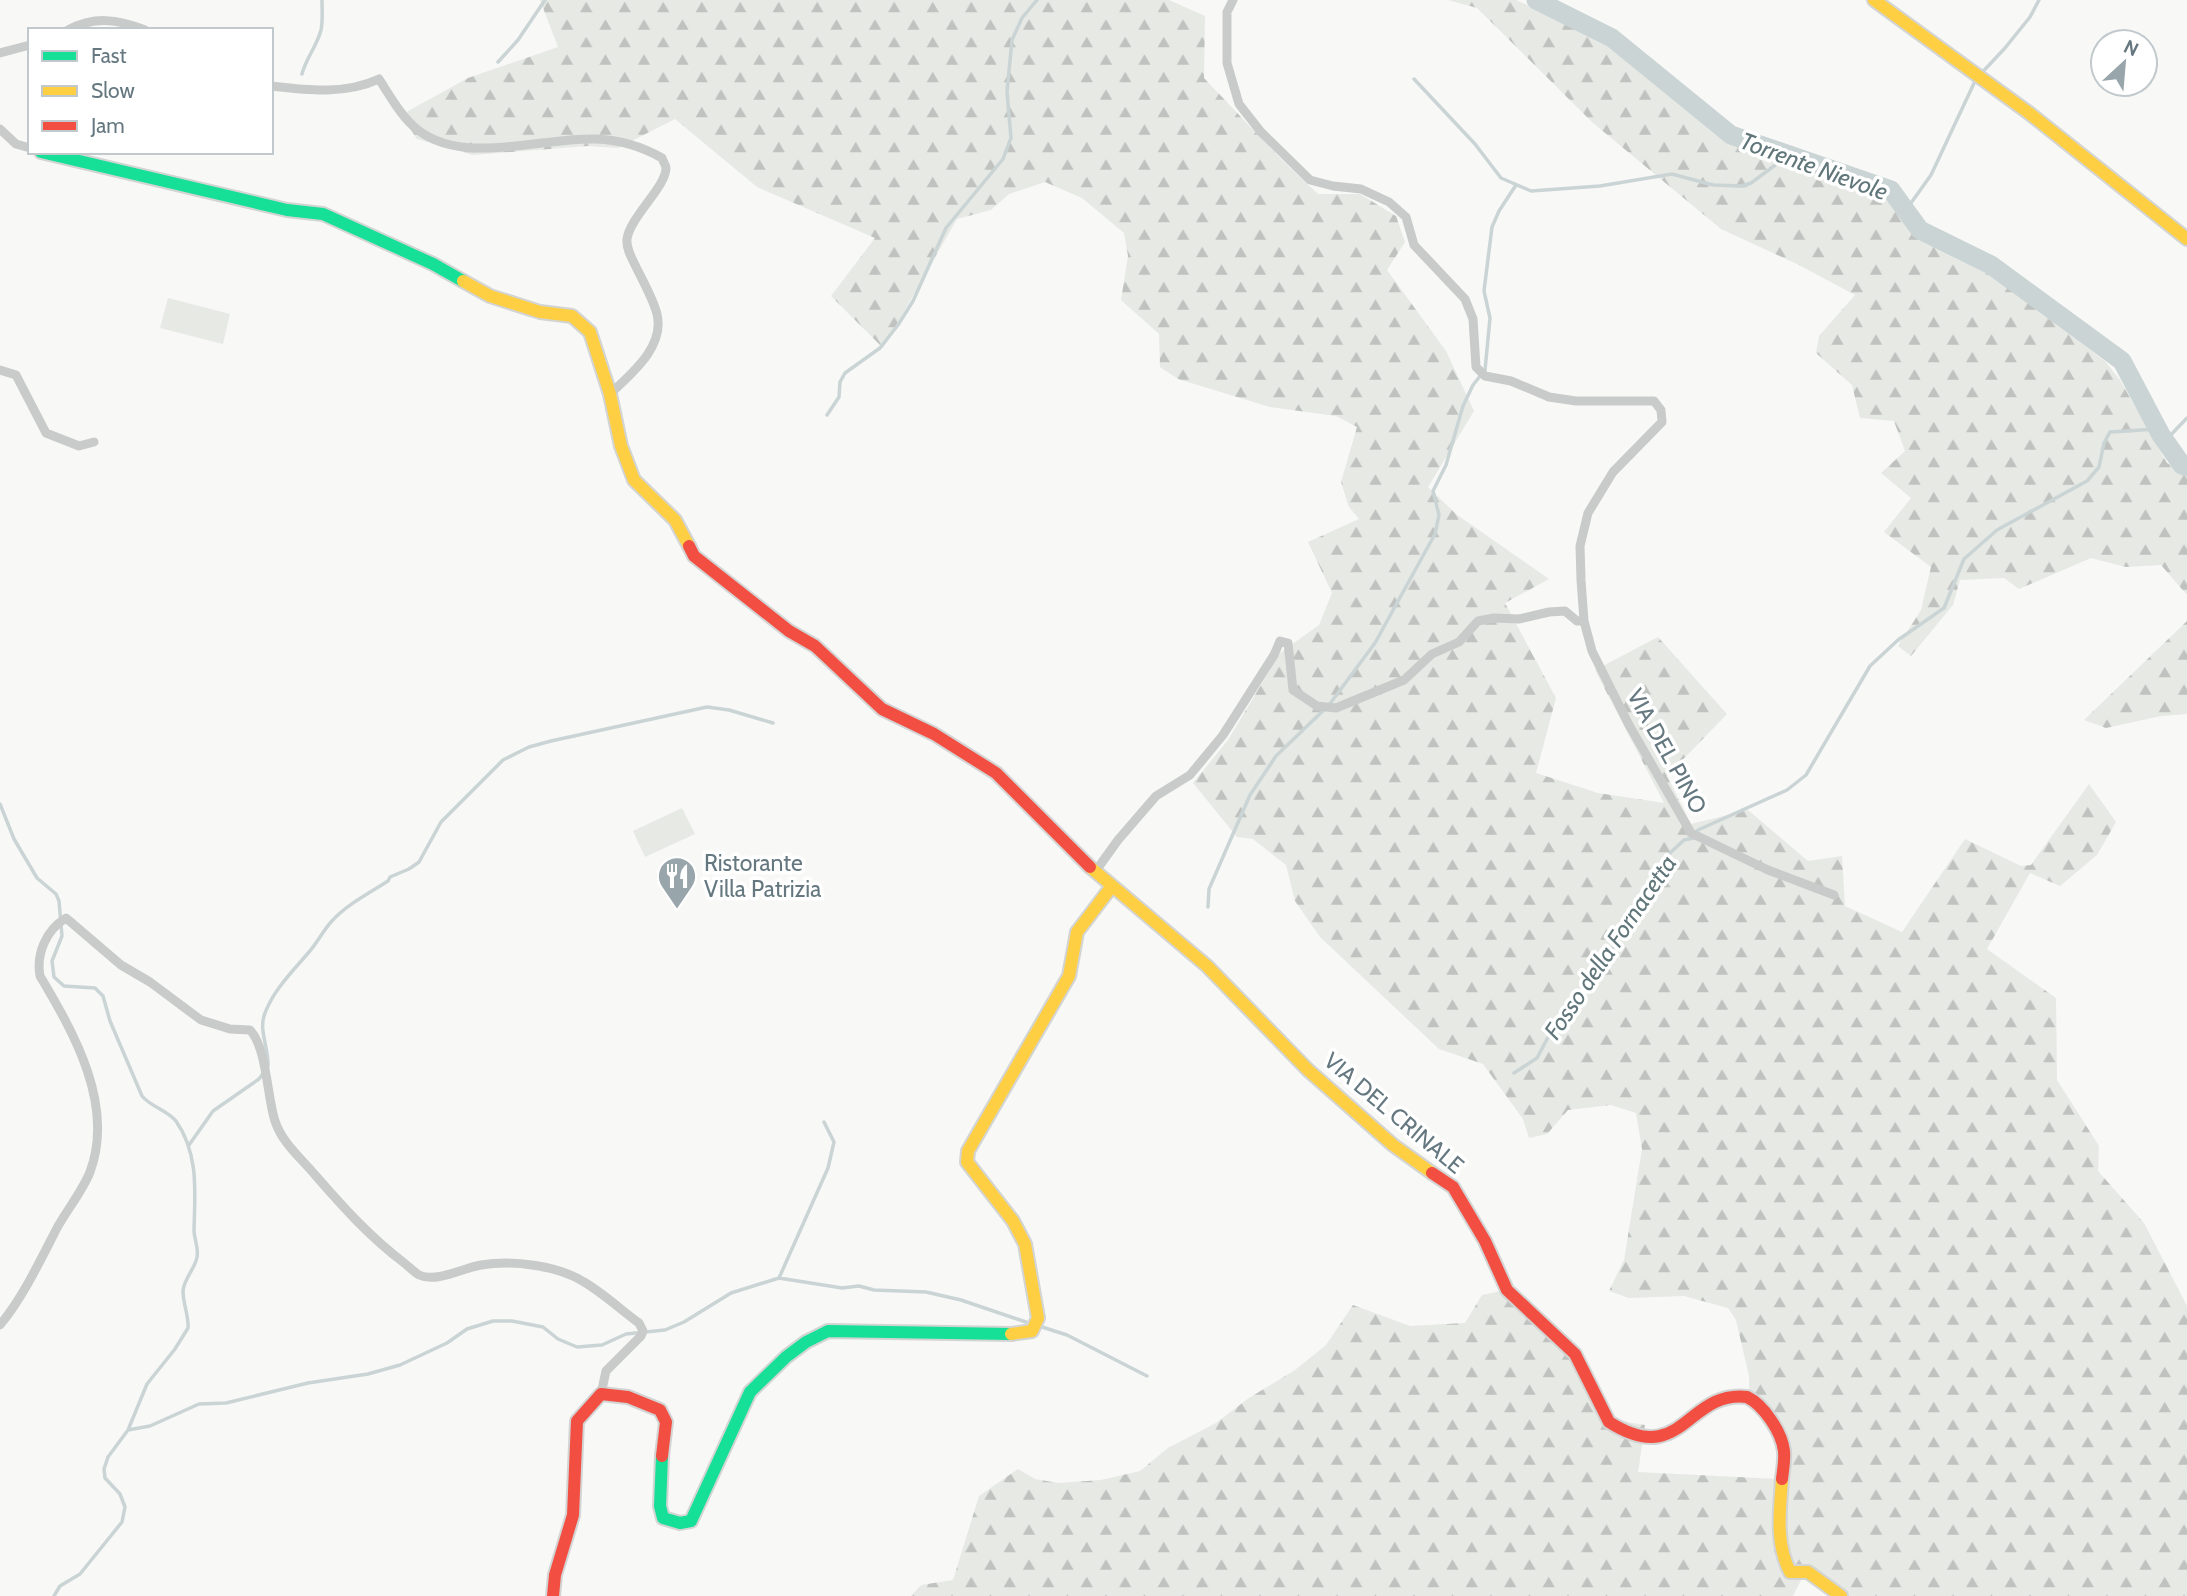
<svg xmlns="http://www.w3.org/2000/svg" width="2187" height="1596" viewBox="0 0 2187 1596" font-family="Cabin,sans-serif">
  <defs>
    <pattern id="forest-firs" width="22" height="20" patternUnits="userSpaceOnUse" patternTransform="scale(1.75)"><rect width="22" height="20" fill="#e7e9e5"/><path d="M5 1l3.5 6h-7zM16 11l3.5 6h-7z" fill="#bfc2bf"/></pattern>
  </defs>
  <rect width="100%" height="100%" fill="#f8f8f7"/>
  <path fill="url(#forest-firs)" d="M 540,0 L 1169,0 L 1205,16 L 1204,78 L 1278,156 L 1318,194 L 1360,194 L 1396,216 L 1405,242 L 1387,270 L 1446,351 L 1474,411 L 1428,487 L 1456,514 L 1549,579 L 1505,603 L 1556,698 L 1536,773 L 1598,793 L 1664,803 L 1595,670 L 1658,637 L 1727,714 L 1667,776 L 1691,824 L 1748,810 L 1808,861 L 1842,856 L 1845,906 L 1902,932 L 1965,839 L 2021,866 L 2031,865 L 2089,784 L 2116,822 L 2097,855 L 2060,886 L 2030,873 L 1987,949 L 2056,998 L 2057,1080 L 2099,1146 L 2098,1171 L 2144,1223 L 2187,1306 L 2187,1596 L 1850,1596 L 1818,1574 L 1801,1580 L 1793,1596 L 911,1596 L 921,1585 L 953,1580 L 979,1496 L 1018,1469 L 1035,1479 L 1058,1483 L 1101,1480 L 1140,1471 L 1168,1448 L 1216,1423 L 1249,1398 L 1295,1370 L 1326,1345 L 1353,1305 L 1410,1326 L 1465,1323 L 1482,1295 L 1516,1288 L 1582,1353 L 1610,1419 L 1645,1425 L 1638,1472 L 1778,1479 L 1778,1437 L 1750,1403 L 1749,1376 L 1736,1320 L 1728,1308 L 1684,1296 L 1629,1298 L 1609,1291 L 1624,1260 L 1642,1149 L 1636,1113 L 1611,1105 L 1568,1110 L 1547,1134 L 1529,1138 L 1523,1119 L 1483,1064 L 1439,1049 L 1320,937 L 1295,901 L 1286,865 L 1253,839 L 1237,837 L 1193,783 L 1228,740 L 1280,653 L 1319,625 L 1332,593 L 1308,542 L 1359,519 L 1349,507 L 1341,482 L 1357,427 L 1336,416 L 1270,407 L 1178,379 L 1160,367 L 1159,334 L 1121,300 L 1128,256 L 1124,233 L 1082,198 L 1045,182 L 1009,194 L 991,210 L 957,219 L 883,348 L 831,296 L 875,238 L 757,187 L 675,119 L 618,148 L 588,146 L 473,155 L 417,139 L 401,115 L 468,78 L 558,47 Z
    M 1448,0 L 1516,0 L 1594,35 L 1719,136 L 1883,193 L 1931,244 L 1989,274 L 2105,361 L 2120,380 L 2167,463 L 2187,474 L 2187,595 L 2161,565 L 2126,567 L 2091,558 L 2019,589 L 2004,578 L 1960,580 L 1953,605 L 1911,656 L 1898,646 L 1921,610 L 1931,567 L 1884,532 L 1911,498 L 1881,473 L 1905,451 L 1894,421 L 1860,418 L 1852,385 L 1816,353 L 1819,336 L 1855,295 L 1799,265 L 1721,229 L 1593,123 L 1477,8 Z
    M 2187,621 L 2187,714 L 2161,716 L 2106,728 L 2084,720 Z"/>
  <path fill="#e7e9e5" d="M 168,298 L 230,314 L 223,344 L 160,328 Z
    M 682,808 L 695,834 L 645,857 L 633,831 Z"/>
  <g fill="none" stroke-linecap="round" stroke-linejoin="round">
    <path stroke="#cad4d5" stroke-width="3.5" d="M 498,62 L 518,40 L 545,0
      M 302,74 C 306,58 317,46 321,30 C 323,21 322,10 322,0
      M 1414,79 L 1475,144 L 1501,178 L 1531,191 L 1600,186 L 1672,174 L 1713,185 L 1742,186 L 1751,183 L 1778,163 L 1791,156
      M 1906,210 L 1931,175 L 1976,79 L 2005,48 L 2030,17 L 2039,0
      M 827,415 L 839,397 L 840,382 L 845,373 L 880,348 L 898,325 L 913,301 L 946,228 L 1003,159 L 1011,138 L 1007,92 L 1012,40 L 1022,18 L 1037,0
      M 2165,441 L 2187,418
      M 0,804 L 14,839 L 37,878 L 56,894 L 59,901 L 62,936 L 52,961 L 54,977 L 64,986 L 95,988 L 103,996 L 110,1021 L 142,1096 C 151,1107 167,1110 176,1121 C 199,1154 195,1192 194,1230 C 194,1239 199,1248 197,1257 C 195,1269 184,1278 183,1291 C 183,1304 189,1316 188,1328 L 175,1349 L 147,1384 L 128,1430 L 108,1457 L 104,1469 L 105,1478 L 120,1494 L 125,1507 L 122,1522 L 80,1574 L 60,1586 L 54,1596
      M 1208,907 L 1209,889 L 1250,795 L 1276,756 L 1329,705 L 1375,643 L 1435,534 L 1439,515 L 1433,491 L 1446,465 L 1463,406 L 1473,385 L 1485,370 L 1490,318 L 1484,291 L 1492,227 L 1499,211 L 1516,185
      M 268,1066 C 269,1048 258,1030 265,1013 C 274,989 293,971 309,952 C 317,943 323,931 331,922 C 346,905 369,893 388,881 L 390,877 L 409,869 L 419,862 L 441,822 L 503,760 L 529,747 L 551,741 L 707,707 L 729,710 L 773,723
      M 1514,1073 L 1537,1058 L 1555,1024 L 1603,965 L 1616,942 L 1627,928 L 1639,903 L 1670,853 L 1684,840 L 1694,838 L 1698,830 L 1787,790 L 1806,775 L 1870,666 L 1898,640 L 1944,608 L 1964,559 L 1997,530 L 2087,481 L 2099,467 L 2104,443 L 2110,432 L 2157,429
      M 189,1145 L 213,1111 L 259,1079 L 264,1072
      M 779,1278 L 828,1168 L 834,1142 L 824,1122
      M 1042,1327 L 1067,1335 L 1147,1376
      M 128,1430 L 150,1426 L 199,1404 L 226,1403 L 308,1383 L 368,1374 L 400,1365 L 447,1343 L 467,1329 L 493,1321 L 512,1321 L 543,1327 L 558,1339 L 577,1347 L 602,1345 L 626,1334 L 665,1330 L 684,1322 L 731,1293 L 779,1278 L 842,1288 L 859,1286 L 874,1290 L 926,1292 L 961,1300 L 1026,1322"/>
    <path stroke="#cad4d5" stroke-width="19" d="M 1536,0 L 1612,38 L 1731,135 L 1891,190 L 1920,230 L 1991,265 L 2122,361 L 2161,435 L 2182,465 L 2187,467"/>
    <g stroke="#d3d4d4" stroke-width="16">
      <path id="fast" d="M 41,152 L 287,210 L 323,214 L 433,264 L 463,281
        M 662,1456 L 660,1506 L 663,1518 L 680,1523 L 691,1521 L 750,1392 L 786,1357 L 806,1342 L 828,1331 L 1011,1334"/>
    </g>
    <g stroke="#d3d4d4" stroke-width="16">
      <path id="slow" d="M 1874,0 L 2029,113 L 2187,239
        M 463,281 L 490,296 L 540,312 L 572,316 L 590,332 L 610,394 L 621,446 L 634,480 L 675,520 L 689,546
        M 1090,867 L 1207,966 L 1308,1070 L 1393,1145 L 1432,1173
        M 1011,1334 L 1032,1331 L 1038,1318 L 1025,1244 L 1013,1221 L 967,1162 L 968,1151 L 1069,976 L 1077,932 L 1112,886
        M 1782,1479 C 1780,1510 1775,1543 1790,1572 L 1808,1572 L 1841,1596"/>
    </g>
    <g stroke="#d3d4d4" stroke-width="16">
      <path id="jam" d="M 689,546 L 694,556 L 789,631 L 815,646 L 882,709 L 934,734 L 996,773 L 1090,867
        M 1432,1173 L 1453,1187 L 1485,1241 L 1507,1290 L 1575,1354 L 1609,1422 C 1683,1469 1686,1390 1747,1397 C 1764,1405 1782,1433 1784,1451 C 1785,1460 1783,1470 1782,1479
        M 553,1596 L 555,1575 L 573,1515 L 577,1421 L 601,1394 L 628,1397 L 660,1410 L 666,1422 L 662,1456"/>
    </g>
    <path stroke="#c9cbcb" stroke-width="9" d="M 1233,0 L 1227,12 L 1227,63 L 1239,104 L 1261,132 L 1310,180 L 1333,186 L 1361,189 L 1389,202 L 1406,217 L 1414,245 L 1465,299 L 1473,319 L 1476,367 L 1485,376 L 1511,381 L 1549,397 L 1576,401 L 1654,401 L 1661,410 L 1662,422 L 1613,472 L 1588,513 L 1580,546 L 1581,580 L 1584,621 L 1592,651 L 1629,725 L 1691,833 L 1768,870 L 1834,895
      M 68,30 C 94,16 118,19 145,30
      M 0,53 L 30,45
      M 271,86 C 307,90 345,95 379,79 C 390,96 402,118 418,130 C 464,166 542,137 596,139 C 619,140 643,147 662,158 C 663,162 666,165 666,168 C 666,187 630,217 627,239 C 626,250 633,260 637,269 C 644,283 653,299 657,314 C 665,347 631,374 610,394
      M 0,129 L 16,144 L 30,148
      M 0,370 L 16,375 L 46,433 L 79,446 L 94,442
      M 1095,872 L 1118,840 L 1156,796 L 1190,775 L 1223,735 L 1274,655 L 1280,641 L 1288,643 L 1293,690 L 1317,706 L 1336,708 L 1404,680 L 1432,654 L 1459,642 L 1478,621 L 1494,618 L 1519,619 L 1549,612 L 1565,611 L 1577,621 L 1584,621
      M 0,1325 C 23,1297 40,1261 57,1228 C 67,1210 83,1190 90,1172 C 115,1105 74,1033 40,976 C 36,954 46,930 66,918 L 121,965 L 150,982 L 201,1020 L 230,1029 L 250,1030 C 267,1048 267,1097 275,1121 C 282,1143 302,1159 316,1176 C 343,1207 370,1237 403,1262 C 408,1266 414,1272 419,1275 C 437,1283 463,1268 481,1265 C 512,1260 557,1265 584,1282 C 603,1293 621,1310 639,1323 L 643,1331 L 641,1336 L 606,1371 L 601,1394"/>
    <use href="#fast" stroke="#16e098" stroke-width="12"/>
    <use href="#slow" stroke="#ffcf43" stroke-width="12"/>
    <use href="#jam" stroke="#f24e42" stroke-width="12"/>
  </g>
  <defs>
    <g id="restaurant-pin" transform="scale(2.0125)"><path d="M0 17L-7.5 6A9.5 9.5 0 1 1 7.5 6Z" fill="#98a5aa" stroke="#fff"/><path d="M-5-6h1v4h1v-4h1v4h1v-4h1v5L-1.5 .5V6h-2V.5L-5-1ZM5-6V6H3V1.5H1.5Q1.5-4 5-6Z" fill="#fff"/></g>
  </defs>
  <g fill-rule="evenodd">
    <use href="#restaurant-pin" x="677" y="876"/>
  </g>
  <g text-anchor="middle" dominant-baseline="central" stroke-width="7" stroke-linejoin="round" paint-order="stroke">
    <g font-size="23" fill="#657880" stroke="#fff">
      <text transform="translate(1667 751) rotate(61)">VIA DEL PINO</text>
      <text transform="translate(1394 1113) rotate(40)">VIA DEL CRINALE</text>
    </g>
    <g font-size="23" fill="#657880" stroke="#fff" text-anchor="start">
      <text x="704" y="863">Ristorante<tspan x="704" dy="26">Villa Patrizia</tspan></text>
    </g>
    <g font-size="24" font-style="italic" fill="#60767a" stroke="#fff">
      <text transform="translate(1814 166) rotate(20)">Torrente Nievole</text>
      <text transform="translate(1610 947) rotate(-56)">Fosso della Fornacetta</text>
    </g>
  </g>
  <rect x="28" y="28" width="245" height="126" fill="#ffffff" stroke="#c1c9cc" stroke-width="2"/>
  <rect x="42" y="51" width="35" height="10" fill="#16e098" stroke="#c1c9cc" stroke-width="2"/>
  <text x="91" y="63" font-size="21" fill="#657880">Fast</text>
  <rect x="42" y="86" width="35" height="10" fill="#ffcf43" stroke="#c1c9cc" stroke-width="2"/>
  <text x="91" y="98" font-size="21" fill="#657880">Slow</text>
  <rect x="42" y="121" width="35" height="10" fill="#f24e42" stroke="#c1c9cc" stroke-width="2"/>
  <text x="91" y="133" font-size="21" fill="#657880">Jam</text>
  <g transform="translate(2124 63) rotate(26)"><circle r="33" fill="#ffffff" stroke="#c1c9cc" stroke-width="2"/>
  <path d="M0-5L12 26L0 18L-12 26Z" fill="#98a5aa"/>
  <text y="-10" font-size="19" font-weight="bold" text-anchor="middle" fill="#657880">N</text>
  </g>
</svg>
